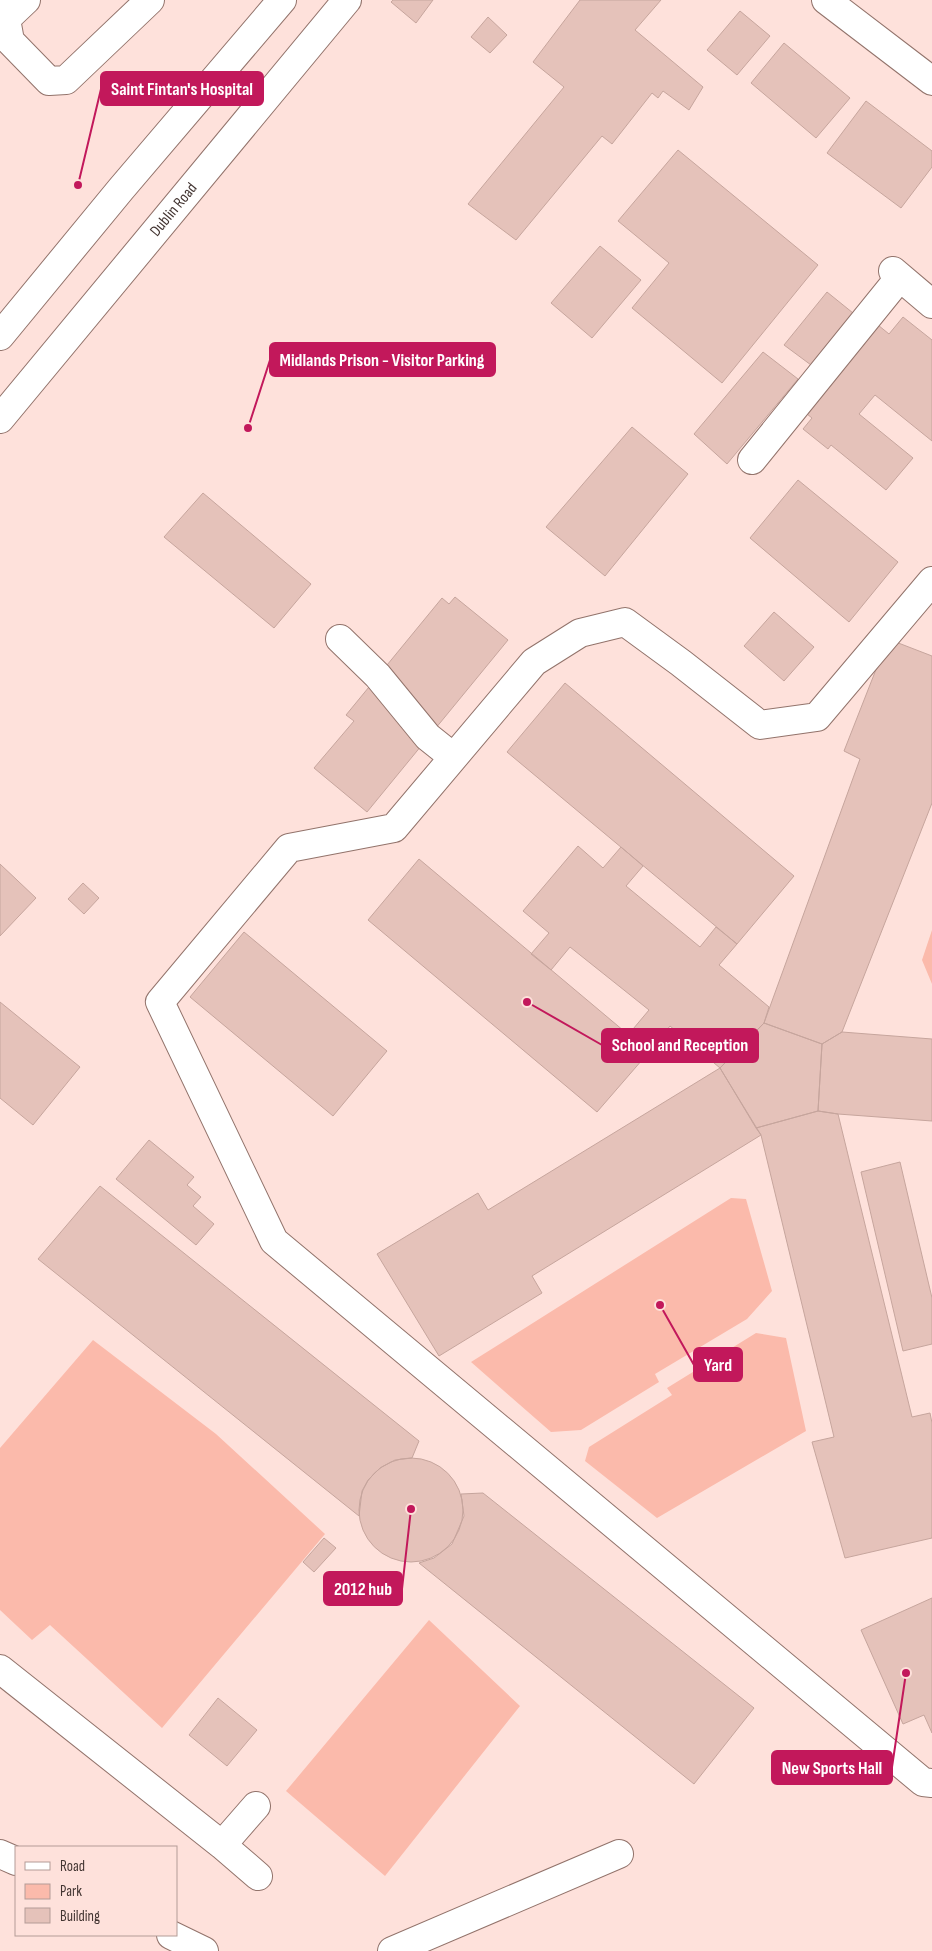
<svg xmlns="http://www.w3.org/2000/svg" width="932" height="1951" viewBox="0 0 932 1951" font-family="'Sofia Sans Condensed',sans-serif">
  <rect width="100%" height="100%" fill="#fee1db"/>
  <path fill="#fbbaab" d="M 932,930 L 932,984 L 922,960 Z
    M 731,1198 L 746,1199 L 772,1291 L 747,1319 L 655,1374 L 659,1382 L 581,1430 L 551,1432 L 471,1362 Z
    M 756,1333 L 786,1338 L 806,1431 L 657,1518 L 585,1461 L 589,1447 L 672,1395 L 667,1388 Z
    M 93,1340 L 216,1434 L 325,1534 L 162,1728 L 50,1625 L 32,1640 L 0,1610 L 0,1448 Z
    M 429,1620 L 520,1706 L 385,1876 L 286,1791 Z"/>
  <path fill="#e5c2ba" stroke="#c6a59d" d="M 393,0 L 433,0 L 416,23 L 391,2 Z
    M 580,0 L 661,0 L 635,30 L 703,87 L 689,110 L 663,91 L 658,98 L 652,93 L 612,144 L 602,136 L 516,240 L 468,204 L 564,87 L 533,62 Z
    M 740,11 L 770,36 L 737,75 L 707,50 Z
    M 488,17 L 507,35 L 490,53 L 471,37 Z
    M 784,43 L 850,98 L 816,138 L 751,83 Z
    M 866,101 L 932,151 L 932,167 L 901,208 L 827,153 Z
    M 678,150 L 818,265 L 722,383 L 632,308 L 669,263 L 618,221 Z
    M 600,246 L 641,280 L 592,338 L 551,303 Z
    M 827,292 L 853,313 L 811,365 L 784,345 Z
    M 903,317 L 932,340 L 932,441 L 875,395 L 859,414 L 913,458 L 886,490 L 831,445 L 828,449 L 803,429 L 812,418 L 807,414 L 878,325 L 889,334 Z
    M 763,352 L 798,379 L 727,464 L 694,434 Z
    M 632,427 L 688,474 L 605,576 L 546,527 Z
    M 798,480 L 898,562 L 849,622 L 750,538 Z
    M 203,493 L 311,584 L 274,628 L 164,537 Z
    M 455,597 L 508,640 L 367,812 L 314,768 L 354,721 L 346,715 L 442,598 L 449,604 Z
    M 774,612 L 814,647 L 784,681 L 744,646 Z
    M 888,639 L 932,656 L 932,803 L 842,1032 L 822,1044 L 764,1023 L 860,759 L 844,751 Z
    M 565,683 L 794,876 L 737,944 L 507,752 Z
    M 578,846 L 603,868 L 621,847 L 643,866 L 626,886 L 700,947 L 716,927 L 737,944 L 719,965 L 769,1007 L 764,1023 L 720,1068 L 670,1026 L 649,1052 L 628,1035 L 649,1010 L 570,947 L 551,970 L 531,954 L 549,933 L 523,911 Z
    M 419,859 L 649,1052 L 597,1112 L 368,920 Z
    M 0,864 L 36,898 L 0,936 Z
    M 83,883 L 99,898 L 84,914 L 68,899 Z
    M 244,932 L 387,1051 L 333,1116 L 190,997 Z
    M 0,1002 L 80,1067 L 33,1125 L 0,1098 Z
    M 764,1023 L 822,1044 L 818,1111 L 756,1128 L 720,1068 Z
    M 842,1032 L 932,1039 L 932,1121 L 838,1114 L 818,1111 L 822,1044 Z
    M 720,1068 L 761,1135 L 532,1276 L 542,1293 L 439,1356 L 377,1254 L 478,1193 L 488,1210 Z
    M 818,1111 L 838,1114 L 912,1417 L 930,1413 L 932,1423 L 932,1538 L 845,1558 L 812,1442 L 834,1437 L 761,1135 L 756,1128 Z
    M 149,1140 L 194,1177 L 187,1185 L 201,1197 L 193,1206 L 214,1224 L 196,1245 L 116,1179 Z
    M 900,1162 L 932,1298 L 932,1344 L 903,1351 L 861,1172 Z
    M 100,1186 L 419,1441 L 412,1458 L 395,1460 L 380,1468 L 368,1480 L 362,1491 L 359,1516 L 38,1259 Z
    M359 1510a52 52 0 1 1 104 0a52 52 0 1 1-104 0Z
    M 483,1493 L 754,1708 L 694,1784 L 419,1563 L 434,1558 L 452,1544 L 464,1516 L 461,1494 Z
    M 324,1538 L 336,1548 L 314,1572 L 303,1562 Z
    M 932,1598 L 932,1733 L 924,1715 L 903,1724 L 861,1630 Z
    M 218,1698 L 257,1730 L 227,1766 L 189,1735 Z"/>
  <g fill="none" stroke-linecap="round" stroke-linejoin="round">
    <g stroke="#92736b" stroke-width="30">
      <path id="minor" d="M 826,0 L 932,81
        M 0,13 L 6,19 L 10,41 L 49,81 L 66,80 L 150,0
        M 6,19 L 26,0
        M 893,271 L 932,304
        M 0,336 L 121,189 L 282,0
        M 752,460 L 900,277
        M 932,581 L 817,717 L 760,725 L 681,663 L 625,622 L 580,633 L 534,662 L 394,828 L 289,848 L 160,1002 L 274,1241 L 923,1782 L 932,1783
        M 340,639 L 378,676 L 428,737 L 453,757
        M 0,1669 L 222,1845 L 258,1876
        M 222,1845 L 256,1806
        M 0,1854 L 16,1861
        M 171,1935 L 204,1951
        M 392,1951 L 619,1854"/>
    </g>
    <g stroke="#92736b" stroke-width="30">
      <g id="major">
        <path id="s1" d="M 0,419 L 347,0"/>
      </g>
    </g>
    <use href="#minor" stroke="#fff" stroke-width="28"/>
    <use href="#major" stroke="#fff" stroke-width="28"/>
  </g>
  <g text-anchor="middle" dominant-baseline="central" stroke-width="5" stroke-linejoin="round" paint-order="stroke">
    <g font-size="16" fill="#433532" stroke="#fee1db">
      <text stroke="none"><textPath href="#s1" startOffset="272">Dublin Road</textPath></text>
    </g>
  </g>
  <path fill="none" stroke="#c2185b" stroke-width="2" d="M78 185L101 89M248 428L270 360M527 1002L602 1045M660 1305L694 1365M411 1509L402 1589M906 1673L892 1767"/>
  <g fill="#c2185b" stroke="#fee1db" stroke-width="2">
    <circle cx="78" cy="185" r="5"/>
    <circle cx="248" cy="428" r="5"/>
    <circle cx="527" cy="1002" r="5"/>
    <circle cx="660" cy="1305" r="5"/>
    <circle cx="411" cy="1509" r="5"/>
    <circle cx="906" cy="1673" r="5"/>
  </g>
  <g fill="#c2185b" stroke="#c2185b" stroke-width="2">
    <rect x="101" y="72" width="162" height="33" rx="5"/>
    <rect x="270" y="343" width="225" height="33" rx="5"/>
    <rect x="602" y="1029" width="156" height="33" rx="5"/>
    <rect x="694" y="1348" width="48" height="33" rx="5"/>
    <rect x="324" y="1572" width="78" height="33" rx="5"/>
    <rect x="772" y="1751" width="120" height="33" rx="5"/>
  </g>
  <g font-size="18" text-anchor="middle" font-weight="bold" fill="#fff">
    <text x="182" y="95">Saint Fintan's Hospital</text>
    <text x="382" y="366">Midlands Prison - Visitor Parking</text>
    <text x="680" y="1051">School and Reception</text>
    <text x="718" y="1371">Yard</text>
    <text x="363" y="1595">2012 hub</text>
    <text x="832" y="1774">New Sports Hall</text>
  </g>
  <rect x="15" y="1846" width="162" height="90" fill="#fee1db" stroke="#b39c97"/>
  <rect x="25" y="1862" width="25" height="8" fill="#ffffff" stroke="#b39c97"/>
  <text x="60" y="1871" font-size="15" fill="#433532">Road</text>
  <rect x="25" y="1884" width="25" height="15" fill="#fbbaab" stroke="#b39c97"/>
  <text x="60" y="1896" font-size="15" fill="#433532">Park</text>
  <rect x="25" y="1908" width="25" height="15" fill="#e5c2ba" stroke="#b39c97"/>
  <text x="60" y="1921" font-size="15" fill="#433532">Building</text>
</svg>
